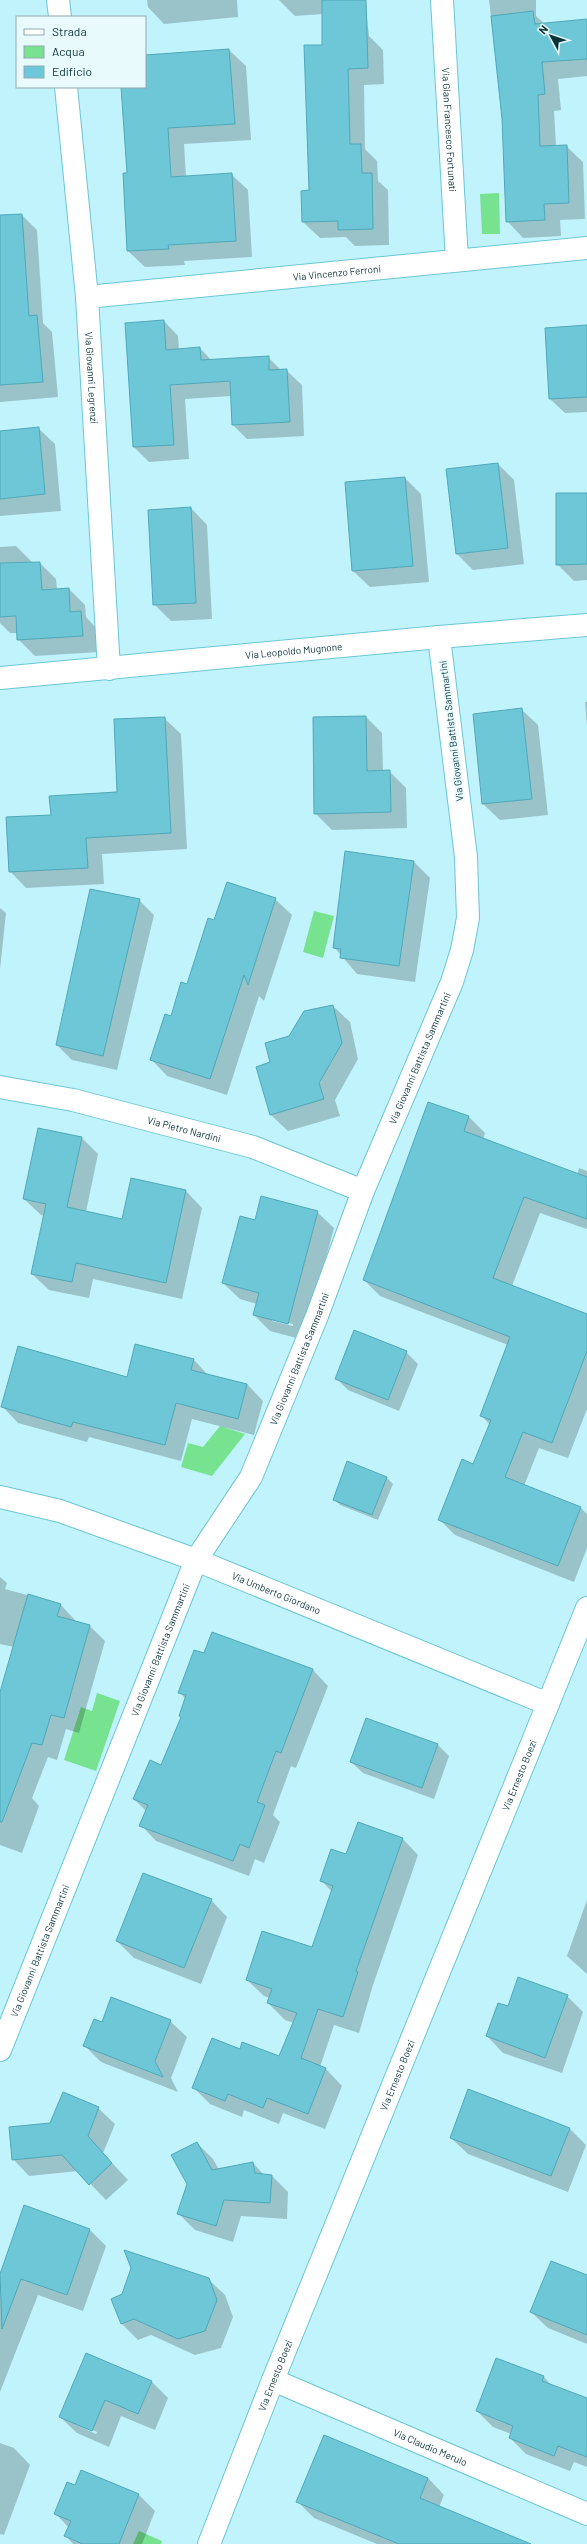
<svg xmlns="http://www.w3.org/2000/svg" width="587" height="2544" viewBox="0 0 587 2544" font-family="Barlow,sans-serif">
  <rect width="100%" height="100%" fill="#c1f3fc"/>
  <path fill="#77e391" d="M 499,193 L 500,234 L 482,234 L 480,194 Z
    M 314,911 L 334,916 L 323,958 L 303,952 Z
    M 220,1426 L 245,1434 L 212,1476 L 181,1467 L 188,1443 L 203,1447 Z
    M 97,1693 L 120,1701 L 96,1771 L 64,1760 L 81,1707 L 92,1711 Z
    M 139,2531 L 162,2541 L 161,2544 L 133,2544 Z"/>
  <path fill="#0003" fill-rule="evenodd" d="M 147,0 L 237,0 L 238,17 L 164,24 L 148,7 Z
    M 279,0 L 365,0 L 369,36 L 383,50 L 384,84 L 364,85 L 365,149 L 377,161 L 378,181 L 388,190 L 389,245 L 355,246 L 346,237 L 320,238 L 303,222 L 302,192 L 310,191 L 323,46 L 323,14 L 295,16 Z
    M 489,0 L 536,0 L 536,16 L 545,24 L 587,20 L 587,76 L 558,79 L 561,110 L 554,111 L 556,146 L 566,146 L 583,162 L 585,219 L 560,220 L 561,236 L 523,238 L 507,221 L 503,118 Z
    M 229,50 L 246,66 L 251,140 L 184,144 L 186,177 L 231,174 L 248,190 L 252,257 L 184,261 L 185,265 L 145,267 L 128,251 L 128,174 L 122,87 L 145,87 L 145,55 Z
    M 22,215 L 37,230 L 43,323 L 52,332 L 58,397 L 0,402 L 0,216 Z
    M 164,321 L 178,336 L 179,350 L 200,348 L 211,360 L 268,357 L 282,371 L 287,371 L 302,385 L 304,436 L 247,439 L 232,424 L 231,396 L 185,399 L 189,459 L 149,462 L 134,447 L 126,324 Z
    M 587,326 L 587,412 L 565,413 L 550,399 Z
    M 38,428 L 55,444 L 61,511 L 0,516 L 0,432 Z
    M 498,464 L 514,480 L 524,564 L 473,570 L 457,554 Z
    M 405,478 L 421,494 L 429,582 L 370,587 L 353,571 L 346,483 Z
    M 587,494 L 587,580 L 574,581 L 557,564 Z
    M 191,508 L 207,525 L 212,619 L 171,621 L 154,604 Z
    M 16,546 L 33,563 L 40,563 L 56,579 L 57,590 L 69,589 L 85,605 L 86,617 L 97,629 L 99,652 L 35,656 L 18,639 L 18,633 L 10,633 L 0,623 L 0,547 Z
    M 585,702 L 587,702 L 587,727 Z
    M 521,709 L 538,725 L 548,815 L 500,820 L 483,804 L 474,714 Z
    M 366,717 L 382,733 L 383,772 L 389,771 L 406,788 L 407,828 L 332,830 L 315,813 Z
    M 164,718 L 181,734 L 187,849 L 102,854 L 104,884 L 26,888 L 10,871 L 52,815 L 119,793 Z
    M 414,862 L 430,878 L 415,982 L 357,974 L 334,947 Z
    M 275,899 L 292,915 L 264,1001 L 259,996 L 227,1095 L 167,1076 L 151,1059 L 188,985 L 215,921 Z
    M 139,900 L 154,915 L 117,1070 L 72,1060 L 57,1045 Z
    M 0,908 L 6,913 L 0,969 Z
    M 333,1006 L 350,1022 L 358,1059 L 335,1100 L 340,1116 L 288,1131 L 271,1115 L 257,1067 L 272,1063 L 290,1037 Z
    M 429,1103 L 469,1117 L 485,1133 L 483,1140 L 577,1175 L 579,1168 L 587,1171 L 587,1229 L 540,1213 L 512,1286 L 587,1315 L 587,1409 L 568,1458 L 539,1448 L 524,1486 L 581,1508 L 587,1514 L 587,1548 L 574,1582 L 455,1535 L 439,1519 L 474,1465 L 490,1425 L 481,1415 L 508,1345 L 380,1296 L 364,1280 Z
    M 82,1138 L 98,1154 L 86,1212 L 123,1220 L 186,1191 L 202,1208 L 182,1299 L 93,1279 L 89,1298 L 49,1290 L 32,1274 L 44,1216 L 41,1215 L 24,1199 Z
    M 317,1212 L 334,1228 L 304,1340 L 270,1331 L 254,1315 L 257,1304 L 240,1299 L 223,1283 L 256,1221 ZM 272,1319 L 293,1324 L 293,1326 L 272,1321 Z
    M 406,1352 L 418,1364 L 399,1411 L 348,1390 L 336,1378 Z
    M 194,1360 L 208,1375 L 247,1384 L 263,1401 L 254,1435 L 192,1419 L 181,1461 L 89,1437 L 87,1442 L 18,1423 L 2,1406 L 127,1378 Z
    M 348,1463 L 387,1478 L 393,1484 L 378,1520 L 340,1505 L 334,1499 Z
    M 0,1577 L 7,1583 L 5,1589 L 60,1604 L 75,1620 L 75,1622 L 90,1626 L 105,1641 L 79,1733 L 66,1729 L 57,1760 L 48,1757 L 32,1798 L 39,1806 L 22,1853 L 0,1845 L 0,1696 L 14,1647 L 0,1644 Z
    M 213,1633 L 313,1670 L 328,1686 L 296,1768 L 291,1766 L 273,1815 L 280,1822 L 264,1863 L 255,1859 L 249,1876 L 156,1841 L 141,1825 L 146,1811 L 134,1799 L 161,1766 L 182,1718 L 186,1699 L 179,1692 L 204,1655 Z
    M 438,1745 L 449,1756 L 434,1799 L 363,1773 L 351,1762 Z
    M 402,1838 L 418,1855 L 372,1988 L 359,2033 L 334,2025 L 320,2067 L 326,2069 L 342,2086 L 325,2129 L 283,2113 L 279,2124 L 244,2110 L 242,2117 L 210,2104 L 193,2087 L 240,2050 L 280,2058 L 294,2023 L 285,2020 L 268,2003 L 270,1998 L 264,1996 L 247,1980 L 312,1948 L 332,1892 L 321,1880 L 347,1856 Z
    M 211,1900 L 227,1917 L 201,1984 L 134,1958 L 117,1941 Z
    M 587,1900 L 587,1974 L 567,1956 Z
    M 567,1996 L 583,2012 L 562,2073 L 503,2053 L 487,2036 L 509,2007 Z
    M 170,2021 L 187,2037 L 171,2078 L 178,2092 L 101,2062 L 85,2046 L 103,2023 Z
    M 98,2108 L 115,2124 L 103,2153 L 128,2180 L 106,2200 L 78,2171 L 29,2176 L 13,2159 L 51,2124 Z
    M 569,2128 L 586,2145 L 568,2192 L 468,2154 L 451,2138 Z
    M 197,2143 L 213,2159 L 219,2170 L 253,2163 L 264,2175 L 272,2176 L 288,2192 L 287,2219 L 241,2216 L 233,2242 L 195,2230 L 179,2214 Z
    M 25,2206 L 90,2230 L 106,2246 L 83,2311 L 38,2295 L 0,2392 L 0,2276 Z
    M 587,2276 L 587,2344 L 548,2328 L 531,2312 Z
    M 208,2279 L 225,2295 L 233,2317 L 221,2348 L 195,2355 L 151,2335 L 138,2340 L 121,2323 Z
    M 86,2355 L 152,2382 L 168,2398 L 155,2430 L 121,2416 L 109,2447 L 77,2433 L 60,2417 ZM 79,2424 L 97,2432 L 96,2434 L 79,2426 Z
    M 497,2360 L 544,2377 L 552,2386 L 587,2399 L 587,2467 L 574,2462 L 570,2471 L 526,2454 L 510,2438 L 511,2434 L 493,2427 L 477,2411 Z
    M 324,2436 L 428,2478 L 444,2495 L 439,2507 L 526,2544 L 377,2544 L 314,2518 L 297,2501 Z
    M 0,2443 L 14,2448 L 30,2465 L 4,2535 L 0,2534 Z
    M 82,2471 L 139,2495 L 155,2511 L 142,2544 L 73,2544 L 66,2536 L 69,2528 L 55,2513 L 75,2486 Z"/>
  <path fill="#6ec7d7" stroke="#4fa9b8" d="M 322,0 L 366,0 L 368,68 L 348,69 L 350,144 L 361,144 L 362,173 L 372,173 L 373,229 L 338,230 L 338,221 L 302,222 L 301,191 L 309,190 L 304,45 L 322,45 Z
    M 533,11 L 535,24 L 587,19 L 587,59 L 542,62 L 545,94 L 538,95 L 540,146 L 567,145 L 569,203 L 544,204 L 545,220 L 506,222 L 502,119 L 491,16 Z
    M 229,49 L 235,124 L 168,128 L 171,177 L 232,173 L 236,241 L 168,245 L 169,249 L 127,251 L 123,173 L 127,173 L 121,87 L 145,87 L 145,55 Z
    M 22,214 L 29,316 L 37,315 L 43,382 L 0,385 L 0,215 Z
    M 164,320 L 166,350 L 200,347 L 201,360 L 269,356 L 269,370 L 287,369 L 290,422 L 232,425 L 230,381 L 170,385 L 174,445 L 133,447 L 125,323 Z
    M 587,325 L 587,397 L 549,399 L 545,328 Z
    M 39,427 L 45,494 L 0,499 L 0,431 Z
    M 498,463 L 508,548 L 456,554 L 446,469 Z
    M 405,477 L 413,566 L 352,571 L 345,482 Z
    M 556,493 L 587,493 L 587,564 L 556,565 Z
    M 191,507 L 196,603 L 153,605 L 148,510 Z
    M 40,562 L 42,590 L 69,588 L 70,612 L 81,611 L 83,636 L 17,640 L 16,616 L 0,617 L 0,563 Z
    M 522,708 L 532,799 L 482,804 L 473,714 Z
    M 366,716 L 367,771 L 390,770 L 391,812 L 314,814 L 313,717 Z
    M 165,717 L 171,833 L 86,838 L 88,868 L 9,872 L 6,817 L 51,815 L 49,796 L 117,792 L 114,719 Z
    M 345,851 L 414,861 L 399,966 L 340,958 L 341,949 L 333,948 Z
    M 227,882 L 276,898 L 248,985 L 244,975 L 210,1079 L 150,1060 L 165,1014 L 171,1016 L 181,982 L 187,984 L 208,918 L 214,920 Z
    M 90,889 L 140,899 L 103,1056 L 56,1045 Z
    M 333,1005 L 342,1043 L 319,1083 L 324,1099 L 270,1115 L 256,1067 L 270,1062 L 265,1043 L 289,1036 L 304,1011 Z
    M 428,1102 L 469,1116 L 464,1131 L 587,1177 L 587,1219 L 524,1197 L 493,1278 L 587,1314 L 587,1351 L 552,1443 L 523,1432 L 505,1477 L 581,1507 L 558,1566 L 438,1520 L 462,1459 L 473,1464 L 491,1420 L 480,1416 L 510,1337 L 363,1280 Z
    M 38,1128 L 82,1137 L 67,1207 L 122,1219 L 131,1178 L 186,1190 L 166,1283 L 76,1263 L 72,1282 L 31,1274 L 46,1204 L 23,1199 Z
    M 261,1196 L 318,1211 L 288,1324 L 253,1315 L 259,1293 L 222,1283 L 240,1216 L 255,1220 Z
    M 354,1330 L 407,1351 L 388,1400 L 335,1379 Z
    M 135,1344 L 194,1359 L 191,1370 L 247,1384 L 238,1419 L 176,1403 L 165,1445 L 73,1422 L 71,1427 L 1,1407 L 18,1346 L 127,1377 Z
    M 347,1461 L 387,1477 L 372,1515 L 333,1500 Z
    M 28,1594 L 61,1604 L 57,1616 L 90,1625 L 64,1718 L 51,1715 L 42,1745 L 32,1743 L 2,1822 L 0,1822 L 0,1692 Z
    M 212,1632 L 313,1669 L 281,1753 L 276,1751 L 257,1802 L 265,1805 L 249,1848 L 240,1844 L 233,1861 L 139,1826 L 148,1805 L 133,1799 L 150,1760 L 161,1765 L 181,1717 L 179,1716 L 186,1695 L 178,1693 L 194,1650 L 204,1653 Z
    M 366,1718 L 438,1744 L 422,1788 L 350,1762 Z
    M 358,1822 L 403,1838 L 356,1971 L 358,1972 L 343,2017 L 318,2009 L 301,2058 L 326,2068 L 308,2114 L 267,2098 L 263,2108 L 228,2094 L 225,2101 L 192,2088 L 212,2038 L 240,2049 L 242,2042 L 279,2056 L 297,2013 L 267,2003 L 272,1989 L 246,1980 L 262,1931 L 312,1947 L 333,1886 L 320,1881 L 331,1849 L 346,1854 Z
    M 143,1873 L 212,1899 L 184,1968 L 116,1941 Z
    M 518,1977 L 568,1995 L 545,2058 L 486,2036 L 498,2003 L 508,2006 Z
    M 111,1997 L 171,2020 L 155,2061 L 163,2077 L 83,2046 L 94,2019 L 102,2022 Z
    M 468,2089 L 570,2128 L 551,2176 L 450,2138 Z
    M 63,2092 L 99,2107 L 88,2136 L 112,2163 L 89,2185 L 62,2155 L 12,2160 L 9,2127 L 50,2123 Z
    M 197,2142 L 212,2170 L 253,2162 L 255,2173 L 272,2175 L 270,2203 L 224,2200 L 216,2226 L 177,2214 L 187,2184 L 171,2155 Z
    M 24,2205 L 90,2229 L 67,2295 L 21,2279 L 2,2329 L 0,2274 Z
    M 124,2250 L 209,2278 L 217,2300 L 205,2331 L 178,2339 L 134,2319 L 121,2324 L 111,2299 L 122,2294 L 131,2268 Z
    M 551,2261 L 587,2275 L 587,2335 L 530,2312 Z
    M 86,2353 L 152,2381 L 138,2414 L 105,2400 L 92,2431 L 59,2417 Z
    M 496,2358 L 544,2376 L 542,2381 L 587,2398 L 587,2457 L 558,2446 L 554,2456 L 509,2438 L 513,2426 L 476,2411 Z
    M 324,2435 L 428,2478 L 420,2498 L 531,2544 L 399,2544 L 296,2502 Z
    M 81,2470 L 139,2494 L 119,2544 L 83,2544 L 64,2536 L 71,2521 L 54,2514 L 67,2482 L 75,2485 Z"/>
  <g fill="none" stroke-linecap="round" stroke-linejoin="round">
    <g stroke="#6cc6d5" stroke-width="24">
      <g id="minor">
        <path d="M 58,0 L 60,17"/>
        <path id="s1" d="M 442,0 L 457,260"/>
        <path id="s2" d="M 66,87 L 87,297 L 109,669"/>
        <path id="s3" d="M 87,297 L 587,248"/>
        <path id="s4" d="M 0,678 L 439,637 L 587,625"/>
        <path id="s5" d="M 0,1087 L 73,1100 L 253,1147 L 363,1191"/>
        <path id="s6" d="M 0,1497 L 60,1511 L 196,1560 L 548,1704"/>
        <path id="s7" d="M 0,2050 L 196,1560 L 251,1477 L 317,1316 L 363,1191 L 452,982 L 462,950 L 468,918 L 467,888 L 466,857 L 439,637"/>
        <path id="s8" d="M 273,2380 L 587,2514"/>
        <path id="s9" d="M 209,2544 L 273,2380 L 587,1608"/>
      </g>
    </g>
    <use href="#minor" stroke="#fff" stroke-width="22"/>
  </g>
  <g text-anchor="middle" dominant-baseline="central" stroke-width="3.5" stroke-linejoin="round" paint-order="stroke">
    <g font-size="10" fill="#0a3239" stroke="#e9fafd">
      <text stroke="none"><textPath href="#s1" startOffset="130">Via Gian Francesco Fortunati</textPath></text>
      <text stroke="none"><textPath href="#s3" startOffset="251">Via Vincenzo Ferroni</textPath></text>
      <text stroke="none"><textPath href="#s2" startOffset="292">Via Giovanni Legrenzi</textPath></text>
      <text stroke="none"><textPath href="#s4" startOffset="295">Via Leopoldo Mugnone</textPath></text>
      <text transform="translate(451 731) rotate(-97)">Via Giovanni Battista Sammartini</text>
      <text stroke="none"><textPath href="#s7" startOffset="1079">Via Giovanni Battista Sammartini</textPath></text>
      <text stroke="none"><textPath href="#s5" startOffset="189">Via Pietro Nardini</textPath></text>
      <text stroke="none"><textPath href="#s7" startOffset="755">Via Giovanni Battista Sammartini</textPath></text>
      <text stroke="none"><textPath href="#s6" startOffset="293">Via Umberto Giordano</textPath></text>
      <text stroke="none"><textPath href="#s7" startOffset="431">Via Giovanni Battista Sammartini</textPath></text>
      <text stroke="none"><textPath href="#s9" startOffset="829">Via Ernesto Boezi</textPath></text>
      <text stroke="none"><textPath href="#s7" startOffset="107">Via Giovanni Battista Sammartini</textPath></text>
      <text stroke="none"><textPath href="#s9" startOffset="505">Via Ernesto Boezi</textPath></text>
      <text stroke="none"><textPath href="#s9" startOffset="181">Via Ernesto Boezi</textPath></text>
      <text stroke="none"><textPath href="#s8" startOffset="171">Via Claudio Merulo</textPath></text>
    </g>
  </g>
  <rect x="16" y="16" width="130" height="72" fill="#e9fafd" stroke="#90aaaf"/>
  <rect x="24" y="29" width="20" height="6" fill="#ffffff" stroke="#90aaaf"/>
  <text x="52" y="36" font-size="12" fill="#0a3239">Strada</text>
  <rect x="24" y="46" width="20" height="12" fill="#77e391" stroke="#90aaaf"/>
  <text x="52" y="56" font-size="12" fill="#0a3239">Acqua</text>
  <rect x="24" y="66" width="20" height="12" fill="#6ec7d7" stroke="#90aaaf"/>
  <text x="52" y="76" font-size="12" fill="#0a3239">Edificio</text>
  <g transform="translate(551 36) rotate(310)" stroke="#e9fafd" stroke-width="3" paint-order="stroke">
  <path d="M0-3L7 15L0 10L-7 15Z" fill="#0a3239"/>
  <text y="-6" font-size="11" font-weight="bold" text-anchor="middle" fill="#0a3239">N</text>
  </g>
</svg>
